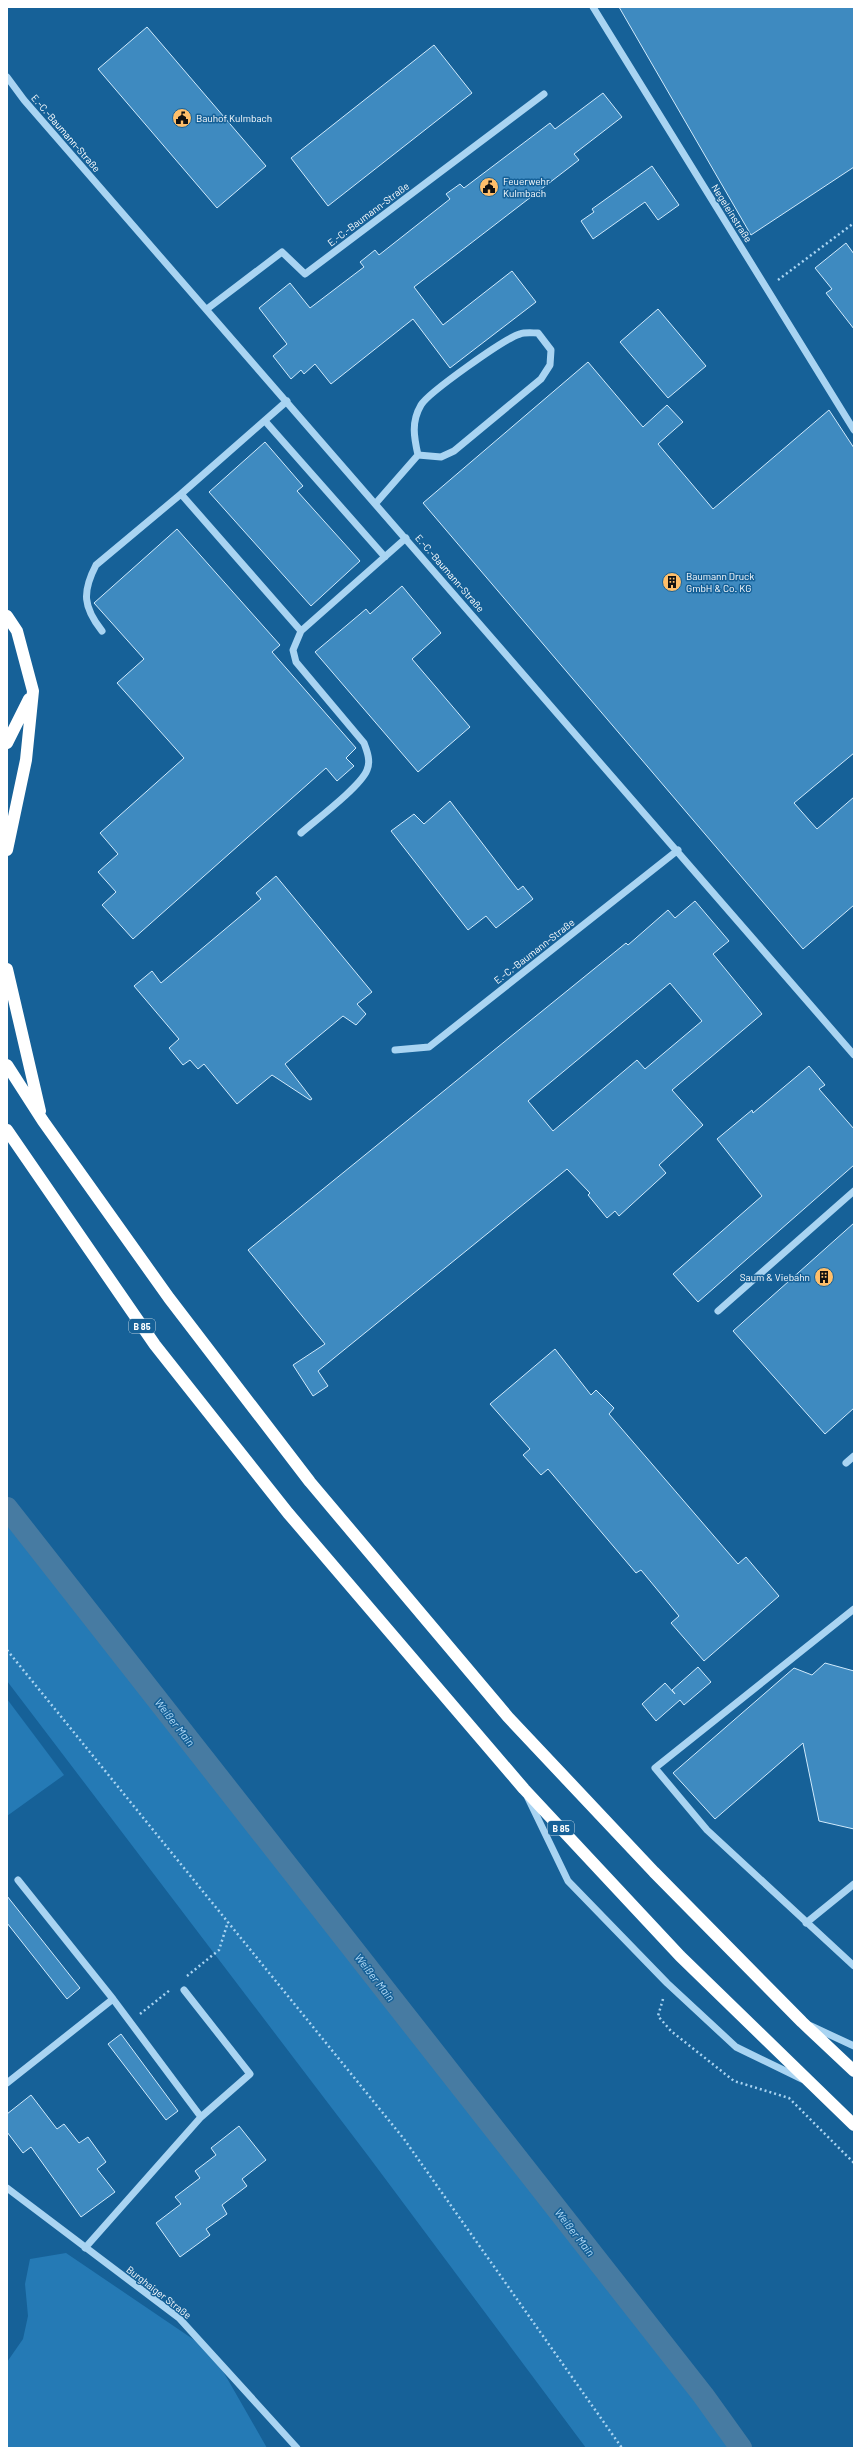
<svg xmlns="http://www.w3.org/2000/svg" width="861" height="2455" viewBox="0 0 861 2455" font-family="Barlow,sans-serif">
  <rect width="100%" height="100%" fill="#166198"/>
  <path fill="#257ab5" d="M 7,1512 L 743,2448 L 586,2448 L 369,2157 L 7,1681 Z
    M 7,1699 L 64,1775 L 7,1816 Z
    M 66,2253 L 212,2352 L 267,2448 L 7,2448 L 7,2362 L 23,2339 L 28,2316 L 25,2284 L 30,2259 Z"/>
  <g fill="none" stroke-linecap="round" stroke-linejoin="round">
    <path stroke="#477ba2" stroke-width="22" d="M 7,1508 L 703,2395 L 741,2448"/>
  </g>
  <path fill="#3e8ac0" stroke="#d0eafc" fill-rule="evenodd" d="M 619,7 L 854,7 L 854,167 L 751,235 Z
    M 147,27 L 266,166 L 217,208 L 98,69 Z
    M 434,45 L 472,93 L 328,206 L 291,158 Z
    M 603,93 L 622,117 L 574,154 L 579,160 L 414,287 L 443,325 L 512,271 L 536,302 L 450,368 L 413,319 L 331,384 L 315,364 L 304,374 L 301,370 L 291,379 L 273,356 L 287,344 L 259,308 L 290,283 L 310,308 L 364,267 L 360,262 L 375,250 L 379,255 L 450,199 L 446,194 L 460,184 L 464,188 L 550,123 L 555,129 Z
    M 652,166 L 679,205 L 658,220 L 645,202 L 593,239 L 581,221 L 594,212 L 592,209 Z
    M 846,243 L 854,254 L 854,329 L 826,293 L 832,289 L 815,268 Z
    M 658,309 L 706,366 L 668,398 L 620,342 Z
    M 588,362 L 643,427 L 667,405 L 683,422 L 658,444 L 713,509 L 829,410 L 854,448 L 854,753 L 794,803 L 817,829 L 854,797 L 854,905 L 803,949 L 423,503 Z
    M 265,442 L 303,486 L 297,491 L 360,561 L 311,606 L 209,492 Z
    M 177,529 L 280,645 L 272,652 L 356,748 L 346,758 L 354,766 L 337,781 L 326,768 L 133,939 L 102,905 L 116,892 L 98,872 L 118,854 L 100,833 L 184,758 L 117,683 L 144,659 L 94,603 Z
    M 402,586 L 441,633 L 412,659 L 470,727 L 418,772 L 315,652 L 366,609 L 370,614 Z
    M 450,801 L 518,890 L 523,886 L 533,899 L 496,928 L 486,916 L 468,930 L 391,831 L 414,814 L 424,824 Z
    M 276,876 L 372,992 L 357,1004 L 366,1014 L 356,1025 L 343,1016 L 285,1064 L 312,1099 L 310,1100 L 272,1075 L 237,1104 L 204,1064 L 198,1069 L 190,1060 L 183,1065 L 169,1048 L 179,1039 L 134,986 L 152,971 L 161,983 L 261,899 L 256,893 Z
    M 695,901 L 729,941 L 713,954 L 762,1014 L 672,1090 L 703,1125 L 659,1165 L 666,1173 L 619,1216 L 615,1211 L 607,1218 L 588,1195 L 590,1193 L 567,1169 L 318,1371 L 328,1386 L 313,1396 L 293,1365 L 325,1344 L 248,1250 L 626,943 L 628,945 L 668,910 L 675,918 ZM 670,983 L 702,1021 L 645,1069 L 637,1060 L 553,1131 L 528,1101 Z
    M 809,1066 L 825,1085 L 819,1089 L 854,1129 L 854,1165 L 698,1302 L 673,1274 L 762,1196 L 717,1139 L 752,1110 L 753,1113 Z
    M 854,1223 L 854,1408 L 825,1434 L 733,1331 Z
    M 555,1349 L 591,1395 L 596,1390 L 614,1408 L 609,1414 L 738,1564 L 746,1557 L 779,1596 L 704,1661 L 671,1623 L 679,1616 L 641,1570 L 636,1573 L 548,1469 L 541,1475 L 523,1455 L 530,1449 L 490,1404 Z
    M 825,1663 L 854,1671 L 854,1829 L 819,1821 L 803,1743 L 715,1819 L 673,1773 L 794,1668 L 812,1675 Z
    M 698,1667 L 711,1682 L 684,1705 L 680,1700 L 656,1721 L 642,1704 L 665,1683 L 675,1694 L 672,1690 Z
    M 7,1896 L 80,1988 L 67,1999 L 7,1923 Z
    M 121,2034 L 178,2111 L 166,2120 L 108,2044 Z
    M 31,2095 L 57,2129 L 64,2124 L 79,2143 L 88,2137 L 106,2162 L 97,2169 L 115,2192 L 81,2217 L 31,2147 L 23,2153 L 7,2132 L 7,2114 Z
    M 239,2126 L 266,2160 L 242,2179 L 247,2186 L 222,2205 L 227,2214 L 206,2229 L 210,2235 L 180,2257 L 156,2223 L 181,2204 L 175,2197 L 200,2178 L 195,2171 L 216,2155 L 211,2148 Z"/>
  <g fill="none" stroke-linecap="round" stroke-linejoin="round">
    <path stroke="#a9d4f2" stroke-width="2.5" stroke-dasharray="2 3" stroke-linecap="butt" d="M 778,280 L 854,223
      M 7,1650 L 404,2139 L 622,2448
      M 187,1976 L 219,1950 L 228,1922
      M 663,1999 L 658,2016 L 671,2031 L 734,2081 L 789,2098 L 854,2163
      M 140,2014 L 170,1990"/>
    <path stroke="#a9d4f2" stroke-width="7" d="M 593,7 L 854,430
      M 7,77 L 24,100 L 854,1055
      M 207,309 L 282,252 L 305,274 L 544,94
      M 265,421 L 385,557
      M 181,494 L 301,631
      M 376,503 L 418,455 C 414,437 411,422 421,405 C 428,393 505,338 520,334 C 525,332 532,333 538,333 L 551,350 L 550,365 L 541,379 L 454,451 L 441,457 L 418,455
      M 102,631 C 83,607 82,592 96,565 L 181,494 L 287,401
      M 301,833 C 316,820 361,786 367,770 C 371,761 367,751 364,743 L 296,662 L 293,650 L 301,631 L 406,538
      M 395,1050 L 429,1047 L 678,850
      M 718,1311 L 854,1191
      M 846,1463 L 854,1456
      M 854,1609 L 655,1768 L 707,1830 L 854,1966
      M 528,1798 L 568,1881 L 667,1983 L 736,2047 L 802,2079
      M 18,1880 L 113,1999 L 201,2117
      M 806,1923 L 854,1884
      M 811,2026 L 854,2046
      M 7,2083 L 113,1999
      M 7,2188 L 179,2318 L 297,2448
      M 85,2248 L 201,2117 L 250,2074 L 184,1990"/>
    <path stroke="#fff" stroke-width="12" d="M 7,616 L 17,631 L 33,691 L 26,760 L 7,850
      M 7,743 L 29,699
      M 7,969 L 40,1111
      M 7,1065 L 43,1121 L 169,1298 L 310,1482 L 508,1717 L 654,1872 L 802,2022 L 854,2071
      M 7,1130 L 155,1345 L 288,1513 L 524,1789 L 680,1956 L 854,2125"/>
  </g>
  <defs>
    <g id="civic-disc" transform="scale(1)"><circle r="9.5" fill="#ffbf6a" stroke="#166198"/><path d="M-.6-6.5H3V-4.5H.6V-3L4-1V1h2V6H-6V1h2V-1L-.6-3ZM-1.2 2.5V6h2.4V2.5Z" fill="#111"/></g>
    <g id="building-disc" transform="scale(1)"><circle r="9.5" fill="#ffbf6a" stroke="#166198"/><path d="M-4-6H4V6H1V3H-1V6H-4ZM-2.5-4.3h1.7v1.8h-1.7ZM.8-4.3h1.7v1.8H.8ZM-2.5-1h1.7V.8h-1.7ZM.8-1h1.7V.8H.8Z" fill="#111"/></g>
  </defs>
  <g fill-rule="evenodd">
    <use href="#civic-disc" x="182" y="118"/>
    <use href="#civic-disc" x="489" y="187"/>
    <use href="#building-disc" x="672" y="582"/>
    <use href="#building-disc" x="824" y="1277"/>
  </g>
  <g text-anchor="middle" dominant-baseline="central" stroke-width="3" stroke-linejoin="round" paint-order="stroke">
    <g fill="#166198" stroke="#b9d0e0" stroke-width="1">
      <rect x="129" y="1319" width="26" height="14" rx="3"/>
      <rect x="548" y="1821" width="26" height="14" rx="3"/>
    </g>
    <g font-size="9" font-weight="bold" fill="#fff">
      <text x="142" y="1326">B 85</text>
      <text x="561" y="1828">B 85</text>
    </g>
    <g font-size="10" fill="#fff" stroke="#166198" text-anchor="start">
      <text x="196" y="118">Bauhof Kulmbach</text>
      <text x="503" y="181">Feuerwehr<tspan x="503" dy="12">Kulmbach</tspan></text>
      <text x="686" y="576">Baumann Druck<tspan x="686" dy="12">GmbH &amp; Co. KG</tspan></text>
      <text x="810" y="1277" text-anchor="end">Saum &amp; Viebahn</text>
    </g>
    <g font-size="10" fill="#fff" stroke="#166198">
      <text transform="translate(66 133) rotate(49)">E.-C.-Baumann-Straße</text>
      <text transform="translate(732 213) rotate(58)">Negeleinstraße</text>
      <text transform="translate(368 214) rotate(-37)">E.-C.-Baumann-Straße</text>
      <text transform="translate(450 573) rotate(49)">E.-C.-Baumann-Straße</text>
      <text transform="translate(534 951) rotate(-38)">E.-C.-Baumann-Straße</text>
      <text transform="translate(159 2292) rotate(38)">Burghaiger Straße</text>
    </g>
    <g font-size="11" font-style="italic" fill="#b5ddf9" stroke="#166198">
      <text transform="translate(175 1722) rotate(52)">Weißer Main</text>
      <text transform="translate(375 1977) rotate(52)">Weißer Main</text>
      <text transform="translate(575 2232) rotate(52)">Weißer Main</text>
    </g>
  </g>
  <rect width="861" height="2455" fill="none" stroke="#ffffff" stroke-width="16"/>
</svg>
